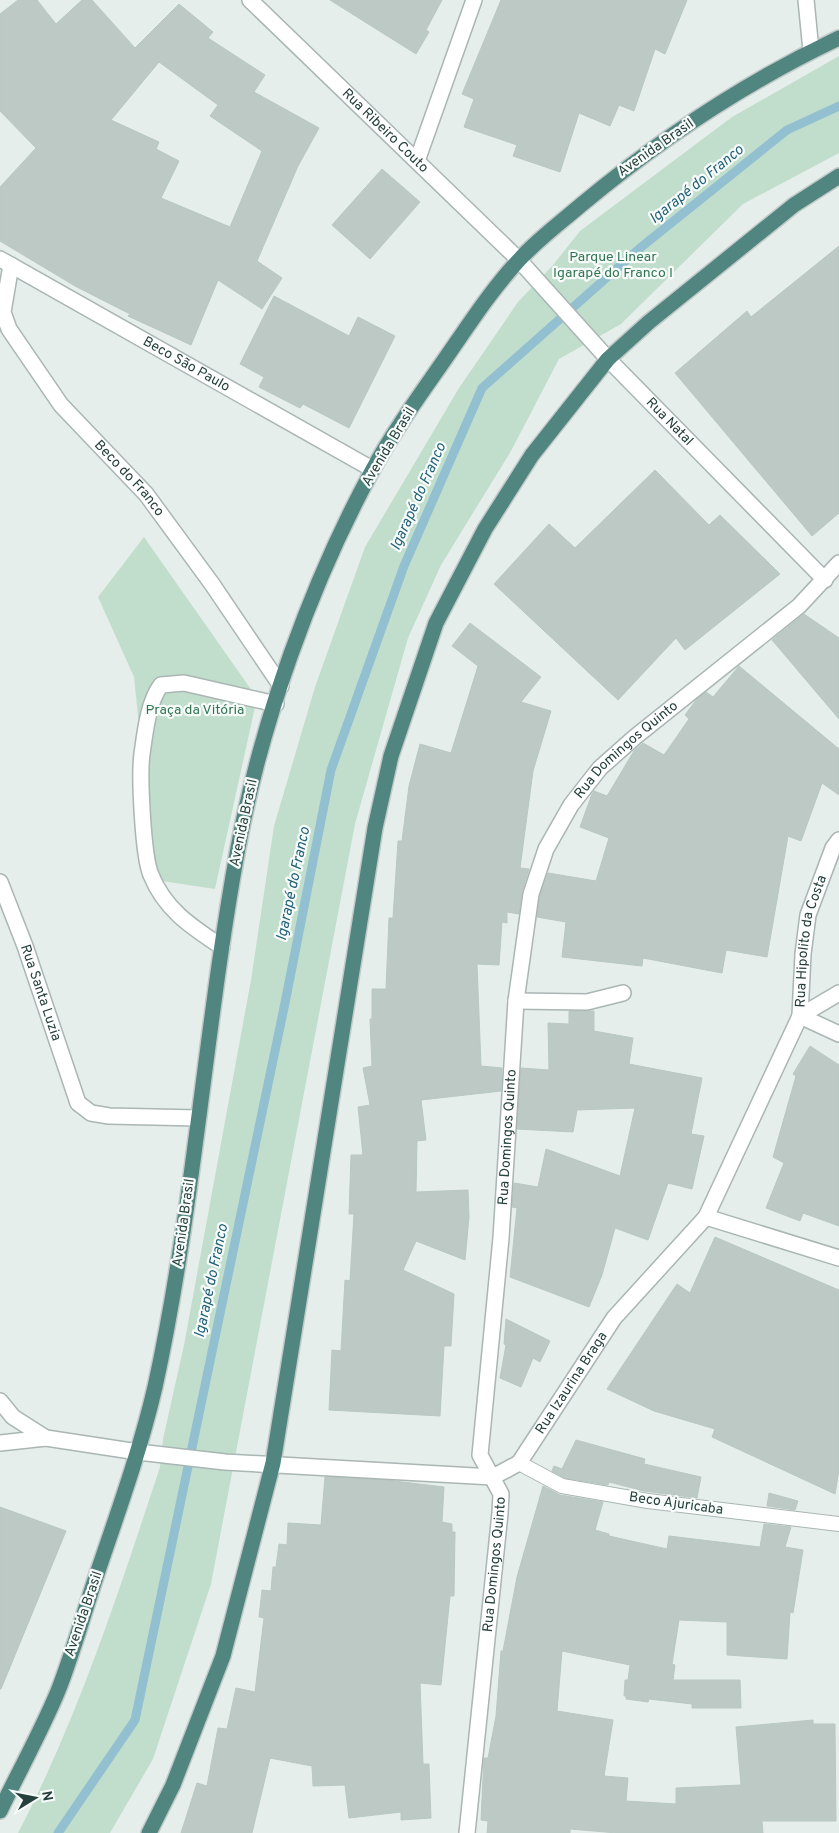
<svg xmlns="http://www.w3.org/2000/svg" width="839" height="1833" viewBox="0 0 839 1833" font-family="Overpass,sans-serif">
  <rect width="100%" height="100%" fill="#e6eeec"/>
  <path fill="#c1decc" d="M 839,56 L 839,153 L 743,204 L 621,324 L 559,359 L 511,451 L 441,565 L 408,638 L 355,824 L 211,1584 L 153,1759 L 110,1833 L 18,1833 C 79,1716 119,1591 160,1467 L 163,1439 L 184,1345 L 251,980 L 274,826 L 315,687 L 365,547 L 459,388 L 518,302 L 553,265 L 580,231 L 732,117 Z
    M 144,537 L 257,698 L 215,889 L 155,880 L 134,677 L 98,597 Z"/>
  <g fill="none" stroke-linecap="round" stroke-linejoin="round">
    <path stroke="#92c0d0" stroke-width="9" d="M 58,1833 L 135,1720 L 285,1003 L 331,770 L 404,566 L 482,388 L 640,248 L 787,130 L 839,106"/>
  </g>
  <path fill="#bcc9c5" stroke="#b9c8c3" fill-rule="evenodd" d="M 18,0 L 37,0 L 56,24 L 82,0 L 92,0 L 135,48 L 179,4 L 213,32 L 208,38 L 265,75 L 254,92 L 319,128 L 298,166 L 257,261 L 282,278 L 262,309 L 218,280 L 191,345 L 128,316 L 130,314 L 75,286 L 0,241 L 0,187 L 36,148 L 0,111 L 0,14 ZM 159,62 L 218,105 L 210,116 L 262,151 L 230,227 L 161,198 L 179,161 L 156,149 L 159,142 L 111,120 Z
    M 330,0 L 442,0 L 426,30 L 429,32 L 416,54 Z
    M 501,0 L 687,0 L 665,54 L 655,49 L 634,111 L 619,105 L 610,126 L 579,113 L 560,172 L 513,156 L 517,145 L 464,127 L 474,99 L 462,94 Z
    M 382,169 L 420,202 L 370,259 L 332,225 Z
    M 839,246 L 839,513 L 812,536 L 675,373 L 747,311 L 751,317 Z
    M 274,296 L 349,336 L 358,317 L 395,336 L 349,428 L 303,404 L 300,408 L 259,387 L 264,377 L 240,364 Z
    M 655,470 L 709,525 L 720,515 L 780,574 L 685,650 L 676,638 L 618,700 L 494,584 L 549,524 L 575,548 Z
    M 804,614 L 839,638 L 839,719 L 772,640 Z
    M 470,623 L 541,677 L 521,702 L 551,711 L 533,771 L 520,868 L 529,869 L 522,891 L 519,914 L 507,912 L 507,923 L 502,922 L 499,965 L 477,964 L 481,1066 L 502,1068 L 501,1091 L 421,1100 L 426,1140 L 417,1141 L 416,1192 L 468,1190 L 469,1217 L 465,1260 L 416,1241 L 403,1270 L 454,1294 L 451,1346 L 444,1346 L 440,1416 L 329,1410 L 332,1350 L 341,1351 L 345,1280 L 350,1281 L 354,1214 L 349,1214 L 351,1155 L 363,1155 L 358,1107 L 370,1105 L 363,1068 L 372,1066 L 370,1019 L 372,1019 L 372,989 L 386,989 L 389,918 L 393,918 L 398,841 L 402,841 L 409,786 L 420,744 L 451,753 L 478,666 L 452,646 Z
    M 739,666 L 839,749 L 839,795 L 822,783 L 801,841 L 788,836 L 767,957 L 726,950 L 722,973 L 643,958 L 642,966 L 562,957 L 566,922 L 537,917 L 540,896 L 548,873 L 596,881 L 609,838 L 580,827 L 592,794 L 594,791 L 607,796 L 634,751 L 643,743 L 664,755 L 689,719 L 685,715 L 697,699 L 706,692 L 713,697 Z
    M 569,1011 L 594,1011 L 594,1031 L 633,1038 L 629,1064 L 702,1078 L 691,1134 L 704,1136 L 692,1189 L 668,1183 L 648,1240 L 615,1228 L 602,1275 L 589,1307 L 510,1277 L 517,1208 L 512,1207 L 514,1183 L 538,1187 L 546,1149 L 620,1176 L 635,1108 L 577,1110 L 573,1132 L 517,1129 L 521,1068 L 549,1070 L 548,1023 L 569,1024 Z
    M 810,1046 L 839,1065 L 839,1226 L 803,1213 L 800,1221 L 766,1208 L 784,1163 L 773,1157 L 796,1076 L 793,1074 Z
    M 715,1237 L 839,1290 L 839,1470 L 835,1494 L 712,1437 L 715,1429 L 654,1411 L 607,1389 L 677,1284 L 690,1293 Z
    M 506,1319 L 550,1341 L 540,1362 L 533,1358 L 521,1387 L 500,1378 L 506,1345 L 504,1344 Z
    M 576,1440 L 645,1459 L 644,1464 L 701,1477 L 697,1498 L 644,1491 L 609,1482 L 608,1485 L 565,1478 L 552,1471 L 554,1466 L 562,1469 Z
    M 325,1477 L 386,1480 L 444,1487 L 442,1522 L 452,1524 L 452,1532 L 455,1532 L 454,1596 L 450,1596 L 441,1685 L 420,1683 L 423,1764 L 429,1764 L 431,1818 L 401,1820 L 401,1812 L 349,1818 L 345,1785 L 313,1786 L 312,1766 L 270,1758 L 252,1833 L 181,1833 L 197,1783 L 207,1786 L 218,1728 L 227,1729 L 236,1688 L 255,1692 L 264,1618 L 259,1617 L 262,1590 L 271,1591 L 273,1567 L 276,1567 L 279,1544 L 287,1545 L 288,1523 L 321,1525 Z
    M 543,1486 L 560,1495 L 603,1502 L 595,1530 L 609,1534 L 609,1536 L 667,1549 L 669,1536 L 760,1547 L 764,1524 L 791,1527 L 785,1547 L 803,1550 L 793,1613 L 790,1612 L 787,1659 L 727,1655 L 727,1622 L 679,1620 L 672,1664 L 675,1665 L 673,1680 L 740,1680 L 741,1708 L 692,1708 L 692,1704 L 649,1699 L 648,1702 L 626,1699 L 626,1696 L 624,1696 L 625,1680 L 628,1680 L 630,1665 L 562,1651 L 557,1711 L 613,1720 L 604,1776 L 628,1778 L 626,1801 L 676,1804 L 676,1788 L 741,1785 L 736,1727 L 813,1720 L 813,1724 L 835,1724 L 836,1821 L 762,1821 L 763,1833 L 617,1833 L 570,1829 L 570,1833 L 487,1833 L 488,1821 L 481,1820 L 484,1758 L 488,1758 L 496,1716 L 501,1651 L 503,1651 L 517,1577 Z
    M 769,1493 L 798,1501 L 795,1510 L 767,1506 Z
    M 0,1507 L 66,1531 L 1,1689 L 0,1689 Z"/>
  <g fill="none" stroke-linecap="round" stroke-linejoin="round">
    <g stroke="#a9b6b4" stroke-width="16">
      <path id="service" d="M 519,1463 L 562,1486 L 648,1501 L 839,1524"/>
    </g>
    <g stroke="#a9b6b4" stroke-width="18">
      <g id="minor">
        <path id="s1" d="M 250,0 L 519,260 L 608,359 L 825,580"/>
        <path d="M 806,0 L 811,51"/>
        <path d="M 417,161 L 474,0"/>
        <path id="s2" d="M 0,259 L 372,469"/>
        <path id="s3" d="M 11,265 L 3,312 L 9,329 L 61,405 L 146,494 L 212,584 L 281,686"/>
        <path id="s4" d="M 0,882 L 25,946 L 78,1103 L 91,1113 L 109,1116 L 198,1118"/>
        <path d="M 222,947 C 192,927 165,910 151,875 C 143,857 139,775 142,754 C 145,733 148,702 161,685 L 184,683 L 276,704"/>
        <path d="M 516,1001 L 587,1002 L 623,993"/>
        <path id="s5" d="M 800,1016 L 803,954 L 808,915 L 833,848 L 839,840"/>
        <path d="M 800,1016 L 839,1034"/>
        <path d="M 706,1217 L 839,1258"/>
        <path id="s6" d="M 0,1401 L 13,1417 L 46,1438 L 138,1452 L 225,1462 L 493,1477 L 519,1463 L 614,1318 L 706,1217 L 800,1016 L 839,993"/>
        <path d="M 0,1443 L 46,1438"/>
        <path id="s7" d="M 467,1833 L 500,1513 L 501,1494 L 480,1455 L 501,1238 L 516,1001 L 531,894 L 546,849 L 571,805 L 600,768 L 635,737 L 799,606 L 839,563"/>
      </g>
    </g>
    <g stroke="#c2cac8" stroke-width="18">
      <path id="trunk" d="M 0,1811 C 19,1771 41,1732 58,1691 C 73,1653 84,1612 97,1574 C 118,1512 140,1451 155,1387 C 194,1209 205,1027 238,848 C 261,723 311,583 372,471 C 393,432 420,395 445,359 C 468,326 491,290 519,260 C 537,240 560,223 581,205 C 659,140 746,82 839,38
        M 149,1833 L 173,1785 L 223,1656 L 273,1463 L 375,828 L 391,756 L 436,623 L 485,529 L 532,455 L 608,359 L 649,322 L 794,205 L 839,176"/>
    </g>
    <use href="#service" stroke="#fff" stroke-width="14"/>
    <use href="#minor" stroke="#fff" stroke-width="15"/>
    <use href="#trunk" stroke="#50867f" stroke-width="15"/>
  </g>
  <g text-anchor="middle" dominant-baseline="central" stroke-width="4.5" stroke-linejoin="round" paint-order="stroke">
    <g font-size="14" fill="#26403c" stroke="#f7fbf9">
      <text stroke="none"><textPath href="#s1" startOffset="188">Rua Ribeiro Couto</textPath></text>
      <text transform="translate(656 148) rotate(-35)">Avenida Brasil</text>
      <text stroke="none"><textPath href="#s2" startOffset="214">Beco São Paulo</textPath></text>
      <text stroke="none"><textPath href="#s1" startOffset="595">Rua Natal</textPath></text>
      <text transform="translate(389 447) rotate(-59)">Avenida Brasil</text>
      <text stroke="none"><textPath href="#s3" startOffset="258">Beco do Franco</textPath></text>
      <text stroke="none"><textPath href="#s7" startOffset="1125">Rua Domingos Quinto</textPath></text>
      <text transform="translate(244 823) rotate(-78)">Avenida Brasil</text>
      <text stroke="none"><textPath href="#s5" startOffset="76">Rua Hipolito da Costa</textPath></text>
      <text stroke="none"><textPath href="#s4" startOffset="118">Rua Santa Luzia</textPath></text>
      <text stroke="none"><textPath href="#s7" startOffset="704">Rua Domingos Quinto</textPath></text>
      <text transform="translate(184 1223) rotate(-82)">Avenida Brasil</text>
      <text stroke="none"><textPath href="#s6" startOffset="634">Rua Izaurina Braga</textPath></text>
      <text transform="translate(676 1504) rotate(8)">Beco Ajuricaba</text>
      <text stroke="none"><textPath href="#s7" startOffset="270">Rua Domingos Quinto</textPath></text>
      <text transform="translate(84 1614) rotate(-71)">Avenida Brasil</text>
    </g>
    <g font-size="14" fill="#327553" stroke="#f7fbf9">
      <text x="613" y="257">Parque Linear<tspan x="613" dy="16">Igarapé do Franco I</tspan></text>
      <text x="195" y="710">Praça da Vitória</text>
    </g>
    <g font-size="15" font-style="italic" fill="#22627a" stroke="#f7fbf9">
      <text transform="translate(697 185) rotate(-39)">Igarapé do Franco</text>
      <text transform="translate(419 497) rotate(-66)">Igarapé do Franco</text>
      <text transform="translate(294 884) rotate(-78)">Igarapé do Franco</text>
      <text transform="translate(212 1281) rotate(-78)">Igarapé do Franco</text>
    </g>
  </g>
  <g transform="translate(35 1798) rotate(80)" stroke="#f7fbf9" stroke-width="4" paint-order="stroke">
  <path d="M0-4L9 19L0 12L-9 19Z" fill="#26403c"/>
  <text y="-8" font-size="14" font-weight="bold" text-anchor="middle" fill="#26403c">N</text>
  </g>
</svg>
